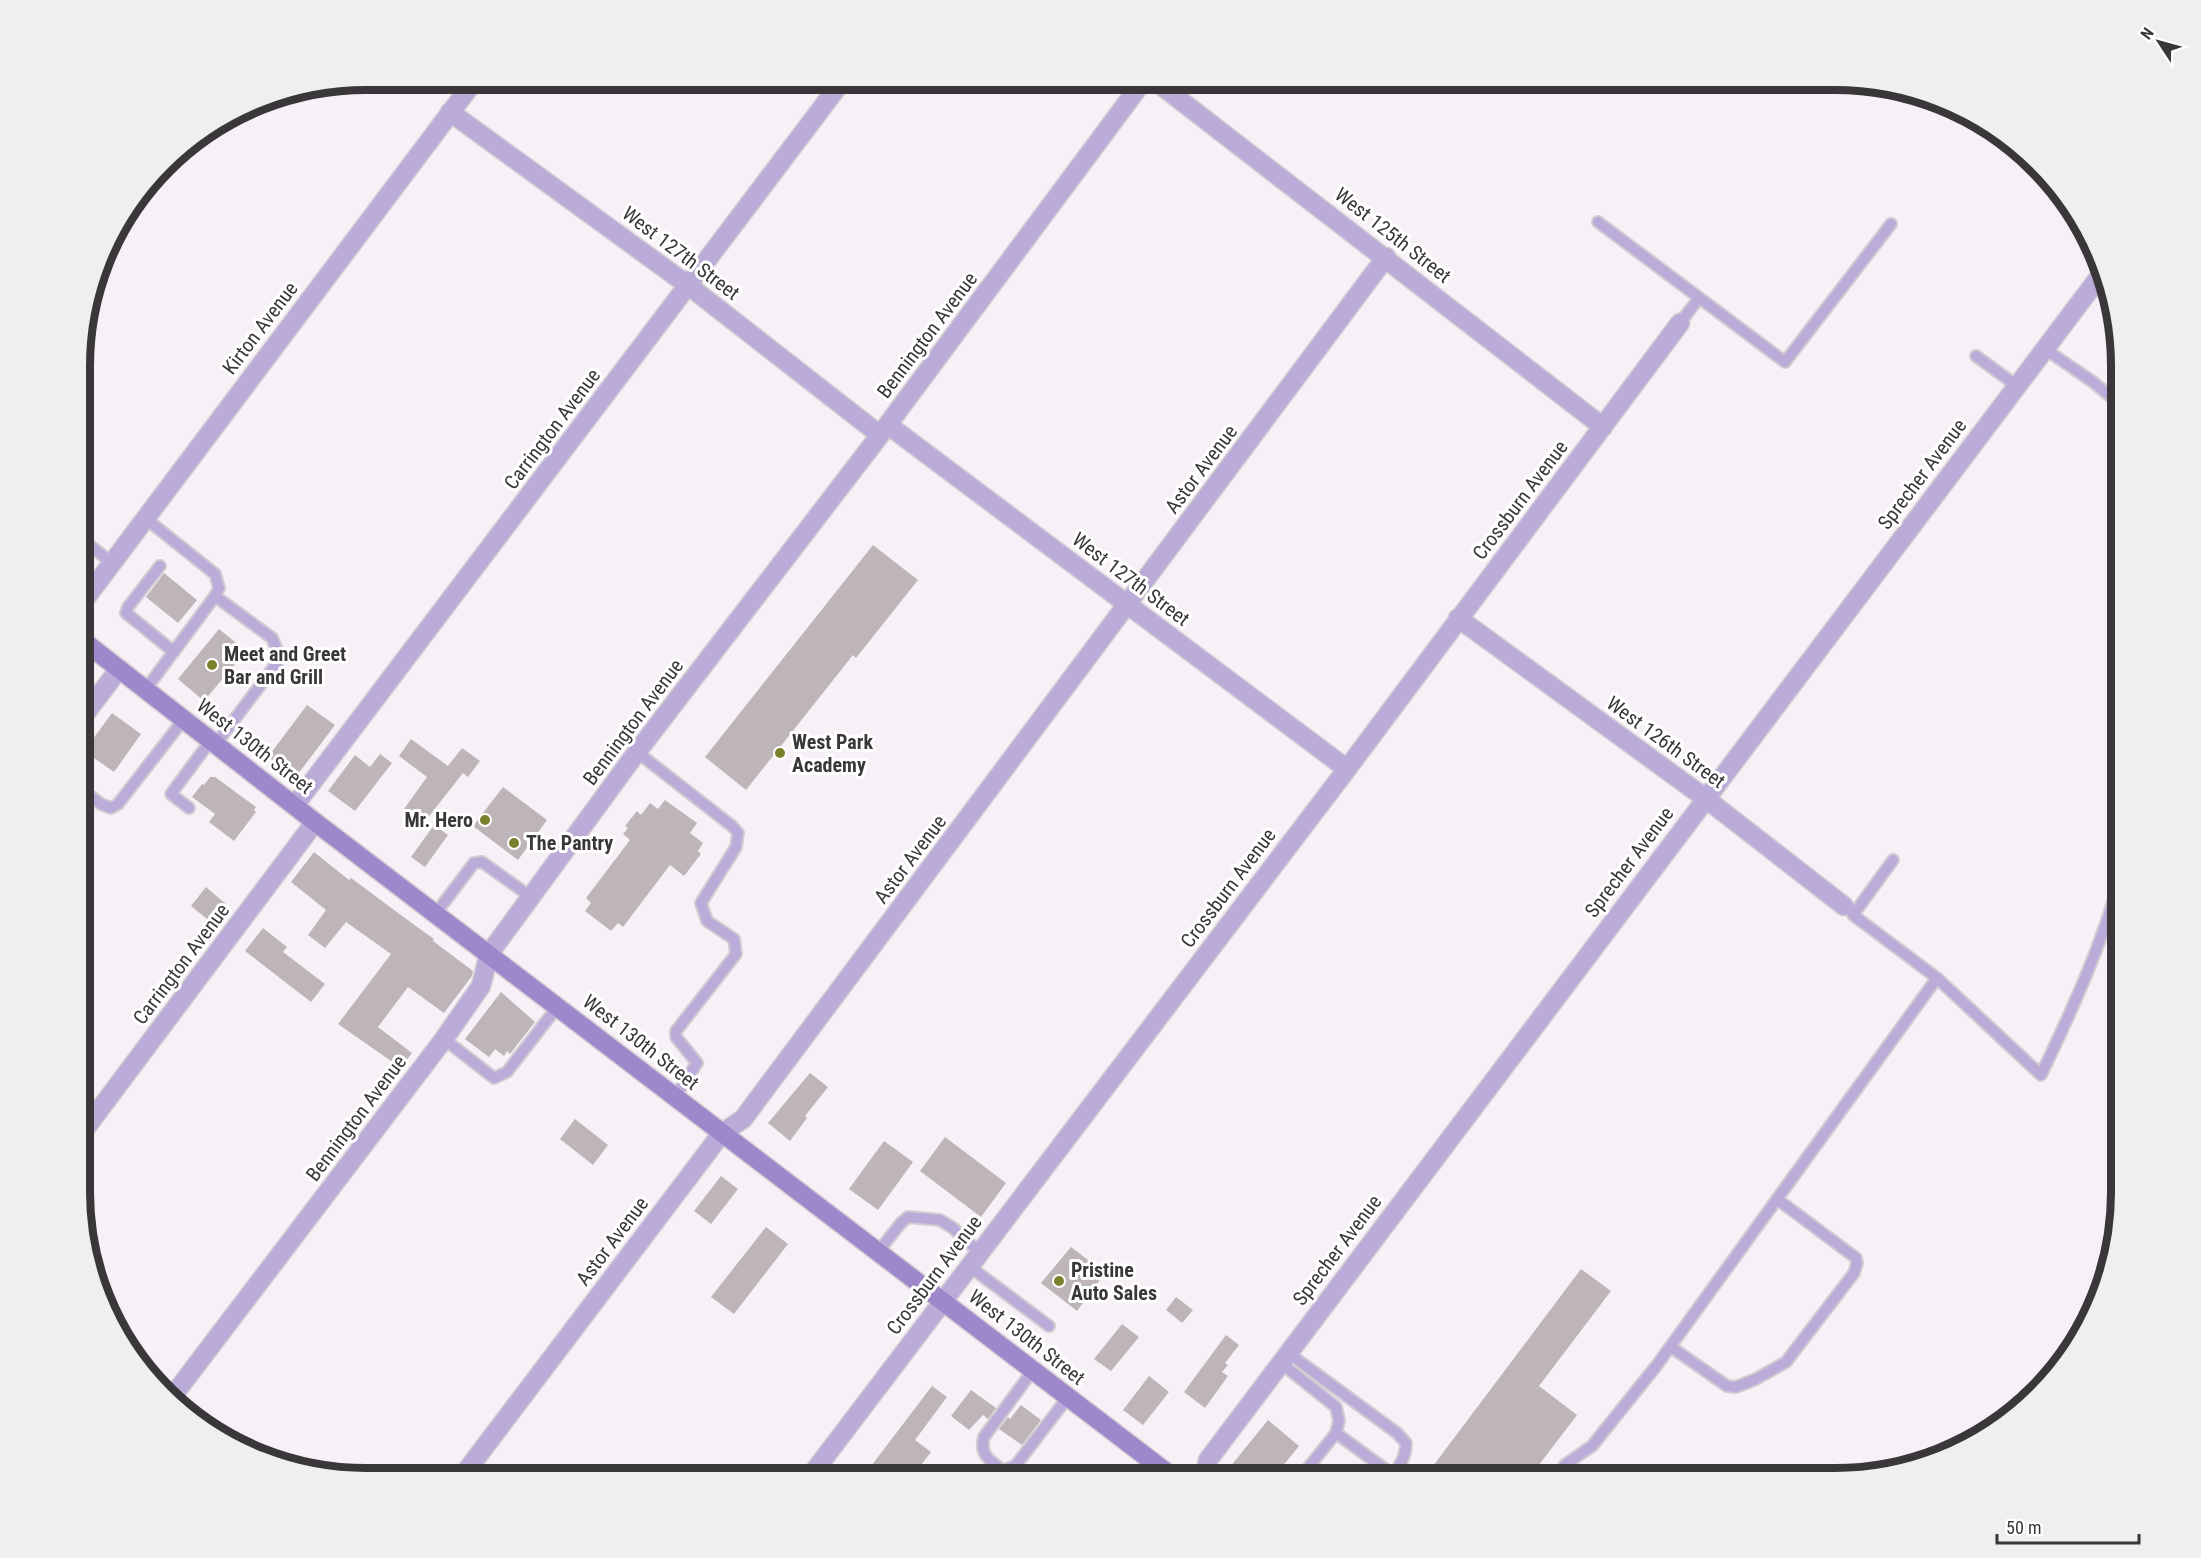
<svg xmlns="http://www.w3.org/2000/svg" width="2201" height="1558" font-family="'Roboto Condensed',sans-serif">
<style>
.green{fill:#efbfb9}
.building{fill:#beb5b8}
.lines{fill:none;stroke-linecap:round;stroke-linejoin:round}
.lane-casing{stroke:#d1ccd1;stroke-width:14}
.street-casing{stroke:#d1ccd1;stroke-width:21}
.secondary-casing{stroke:#d1ccd1;stroke-width:21}
.lane{stroke:#baabd9;stroke-width:10}
.street{stroke:#baabd9;stroke-width:18}
.secondary{stroke:#9e87ca;stroke-width:18}
.poi-dot{fill:#7a812c;stroke:#fff;stroke-width:2}
.labels{text-anchor:middle;stroke-width:6;stroke-linejoin:round;paint-order:stroke}
.street-label{font-size:20px;fill:#3a373a;stroke:#fff}
.poi-label{font-size:20px;font-weight:bold;fill:#3a373a;stroke:#fff;text-anchor:start}
.rim{fill:none;stroke:#3a373a;stroke-width:8}
</style>
<rect width="100%" height="100%" fill="#f7f1f7"/>
<!-- green -->
<path class="green" d="M2121,1064V1122L2113,1116Z
M2080,1334L2063,1366L2047,1379Z"/>
<!-- building -->
<path class="building" d="M873,545L918,580L856,658L853,655L746,790L705,757Z
M164,573L197,600L178,623L146,597Z
M219,629L246,651L204,701L178,679Z
M307,705L335,725L295,778L268,757Z
M112,713L141,734L114,772L84,751Z
M411,739L448,766L462,748L480,761L468,777L463,773L423,824L404,809L427,777L399,756Z
M380,754L392,763L355,811L328,791L355,755L370,767Z
M210,777H215L256,807L254,810L256,812L234,841L209,822L215,814L192,797L202,784L204,785Z
M503,787L547,820L518,860L473,826Z
M665,800L697,823L690,833L703,843L698,851L701,854L684,876L670,865L623,927L618,923L611,931L585,911L591,903L586,898L630,840L623,834L628,828L625,826L637,811L641,815L650,803L658,809Z
M434,825L448,835L425,867L411,857Z
M314,852L349,880L351,878L413,924L434,939L433,941L473,971L472,976L444,1013L408,987L378,1027L412,1053L401,1068L338,1024L391,954L346,922L325,948L308,935L326,910L291,882Z
M206,887L227,905L212,923L191,906Z
M263,928L287,947L283,952L325,984L311,1002L245,951Z
M501,992L535,1022L510,1054L507,1051L504,1056L495,1049L489,1057L465,1039Z
M810,1073L828,1087L805,1116L807,1118L790,1141L768,1123Z
M575,1119L608,1145L593,1165L560,1139Z
M945,1137L1006,1183L981,1217L920,1171Z
M884,1141L913,1162L878,1210L849,1189Z
M721,1176L738,1189L711,1224L694,1211Z
M766,1227L788,1244L734,1314L711,1297Z
M1071,1247L1105,1273L1077,1311L1041,1283Z
M1581,1269L1611,1291L1539,1386L1577,1415L1529,1478H1424Z
M1176,1297L1193,1310L1182,1323L1166,1310Z
M1122,1324L1139,1337L1111,1371L1094,1359Z
M1226,1335L1239,1345L1225,1363L1228,1365L1222,1372L1228,1376L1205,1408L1184,1392Z
M1149,1376L1169,1392L1143,1425L1123,1410Z
M932,1386L947,1397L915,1440L931,1452L911,1478H862Z
M971,1390L996,1408L988,1419L983,1415L969,1430L951,1416Z
M1021,1405L1041,1420L1022,1445L999,1429L1008,1417L1010,1419Z
M1268,1420L1299,1446L1273,1478H1221Z"/>
<g class="lines">
<!-- lane casing -->
<g class="lane-casing">
<path id="lane" d="M1387,80L1393,82
M1598,222L1785,362L1891,224
M1680,323L1699,298
M2045,349L2093,382L2121,405
M1976,356L2017,386
M145,518L215,574L219,588L215,596L146,689
M82,539L112,563
M160,566L128,607L126,613L174,652
M215,596L272,638L277,650V663L216,744
M637,752L732,826L738,833L736,847L701,903L707,921L734,939L736,954L676,1031V1037L697,1063L675,1097
M82,790L101,804L111,808L118,804L184,719
M189,808L171,794L211,740
M436,913L474,863L482,862L531,897
M1937,978L2041,1075C2072,1010 2102,945 2121,875
M444,1039L494,1078L507,1072L558,1006
M878,1252L901,1223L908,1217L940,1220L953,1228L980,1253
M969,1266L1049,1326
M1671,1347L1727,1386L1736,1387L1756,1379L1786,1362L1854,1273L1857,1263L1856,1258L1777,1199
M1288,1353L1397,1433L1406,1443C1406,1456 1401,1464 1393,1475
M1281,1363L1336,1407L1339,1421L1336,1433L1300,1478
M1033,1370L984,1437C979,1455 990,1460 1003,1471L1016,1465L1068,1397
M1336,1433L1393,1475L1391,1478
M1566,1464L1586,1478
M1554,1478L1566,1464L1592,1446L1657,1365L1937,978L1853,915L1893,860"/>
</g>
<!-- street casing -->
<g class="street-casing">
<path id="street" d="M1154,80L1603,427
M450,112L689,286L880,435
M888,425L1347,769
M82,603L475,80
M1458,618L1705,798L1844,906
M82,718L119,669
M295,805L843,80
M82,1133L315,822
M172,1397L444,1039L481,986L489,954L637,752L880,435L1144,80
M461,1478L722,1133L743,1119L1386,257
M809,1478L1347,769L1680,323
M1204,1478L1208,1460L2100,276"/>
</g>
<!-- secondary casing -->
<g class="secondary-casing">
<path id="secondary" d="M82,640L315,822L1174,1478"/>
</g>
<!-- lane -->
<use href="#lane" class="lane"/>
<!-- street -->
<use href="#street" class="street"/>
<!-- secondary -->
<use href="#secondary" class="secondary"/>
</g>
<!-- markers -->
<g class="poi-dot">
<circle cx="212" cy="665" r="6"/>
<circle cx="780" cy="753" r="6"/>
<circle cx="485" cy="820" r="6"/>
<circle cx="514" cy="843" r="6"/>
<circle cx="1059" cy="1281" r="6"/>
</g>
<g class="labels">
<!-- street labels -->
<g class="street-label">
<text transform="translate(1393 235) rotate(38)" y="7">West 125th Street</text>
<text transform="translate(681 253) rotate(37)" y="7">West 127th Street</text>
<text transform="translate(260 328) rotate(-53)" y="7">Kirton Avenue</text>
<text transform="translate(927 335) rotate(-53)" y="7">Bennington Avenue</text>
<text transform="translate(552 429) rotate(-53)" y="7">Carrington Avenue</text>
<text transform="translate(1201 469) rotate(-53)" y="7">Astor Avenue</text>
<text transform="translate(1922 474) rotate(-53)" y="7">Sprecher Avenue</text>
<text transform="translate(1520 500) rotate(-53)" y="7">Crossburn Avenue</text>
<text transform="translate(1131 579) rotate(37)" y="7">West 127th Street</text>
<text transform="translate(633 722) rotate(-53)" y="7">Bennington Avenue</text>
<text transform="translate(1666 742) rotate(36)" y="7">West 126th Street</text>
<text transform="translate(255 746) rotate(38)" y="7">West 130th Street</text>
<text transform="translate(910 859) rotate(-53)" y="7">Astor Avenue</text>
<text transform="translate(1629 862) rotate(-53)" y="7">Sprecher Avenue</text>
<text transform="translate(1228 888) rotate(-53)" y="7">Crossburn Avenue</text>
<text transform="translate(181 964) rotate(-53)" y="7">Carrington Avenue</text>
<text transform="translate(641 1042) rotate(38)" y="7">West 130th Street</text>
<text transform="translate(356 1118) rotate(-53)" y="7">Bennington Avenue</text>
<text transform="translate(612 1241) rotate(-53)" y="7">Astor Avenue</text>
<text transform="translate(1337 1250) rotate(-53)" y="7">Sprecher Avenue</text>
<text transform="translate(934 1275) rotate(-53)" y="7">Crossburn Avenue</text>
<text transform="translate(1027 1337) rotate(38)" y="7">West 130th Street</text>
</g>
<!-- poi labels -->
<g class="poi-label">
<text x="224" y="661">Meet and Greet<tspan x="224" dy="23">Bar and Grill</tspan></text>
<text x="792" y="749">West Park<tspan x="792" dy="23">Academy</tspan></text>
<text x="473" y="827" text-anchor="end">Mr. Hero</text>
<text x="526" y="850">The Pantry</text>
<text x="1071" y="1277">Pristine<tspan x="1071" dy="23">Auto Sales</tspan></text>
</g>
</g>
<!-- crop -->
<path d="M0 0H2201V1558H0ZM366 90H1835A276 276 0 0 1 2111 366V1192A276 276 0 0 1 1835 1468H366A276 276 0 0 1 90 1192V366A276 276 0 0 1 366 90Z" fill="#efefef" fill-rule="evenodd"/>
<path class="rim" d="M366 90H1835A276 276 0 0 1 2111 366V1192A276 276 0 0 1 1835 1468H366A276 276 0 0 1 90 1192V366A276 276 0 0 1 366 90Z"/>
<!-- north arrow -->
<g transform="translate(2159 42) rotate(306)" stroke="#ffffff" stroke-width="4.5" paint-order="stroke">
<path d="M0-4.5L10 22L0 15L-10 22Z" fill="#3a373a"/>
<text y="-9" font-size="16" font-weight="bold" text-anchor="middle" fill="#3a373a">N</text>
</g>
<!-- scale -->
<path d="M1997 1534v9h142v-9" fill="none" stroke="#3a373a" stroke-width="3"/>
<text x="2006" y="1534" font-size="18" fill="#3a373a" stroke="#ffffff" stroke-width="4.5" paint-order="stroke">50 m</text>
</svg>
